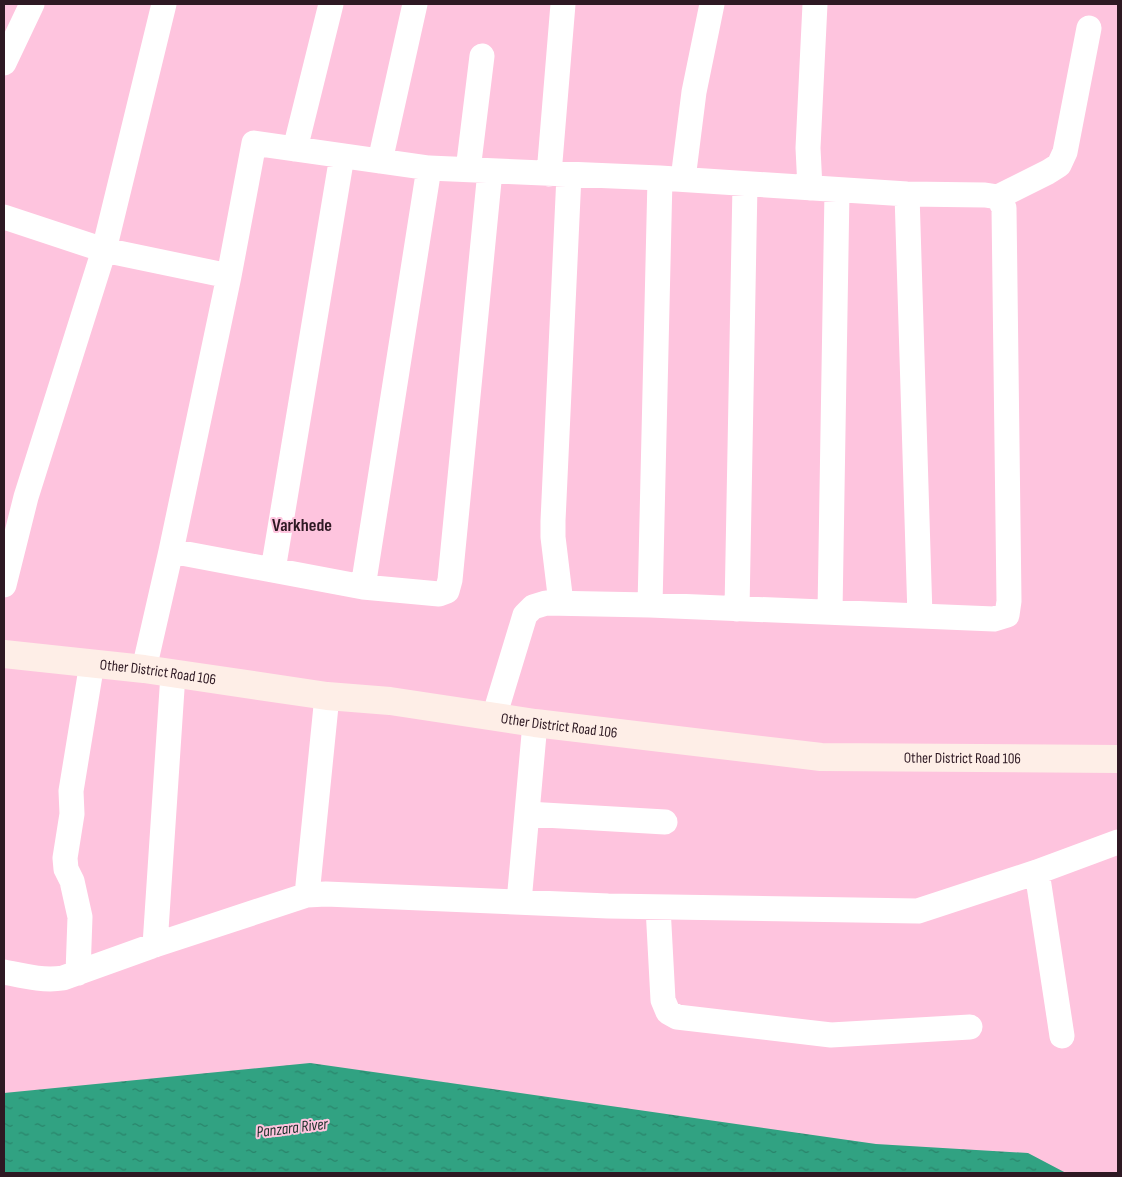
<svg xmlns="http://www.w3.org/2000/svg" width="1122" height="1177" font-family="'Sofia Sans Condensed',sans-serif">
<style>
.water{fill:url(#water-ripples)}
.lines{fill:none;stroke-linecap:round;stroke-linejoin:round}
.minor{stroke:#fff;stroke-width:25}
.secondary{stroke:#feeee7;stroke-width:28}
.labels{text-anchor:middle;stroke-width:4;stroke-linejoin:round;paint-order:stroke}
.street-label{font-size:15px;fill:#2e1923;stroke:#fec4de}
.water-label{font-size:16px;font-style:italic;fill:#172f27;stroke:#fec4de}
.quarter-label{font-size:18px;font-weight:bold;fill:#2e1923;stroke:#fec4de}
</style>
<defs>
<pattern id="water-ripples" width="26" height="14" patternUnits="userSpaceOnUse" patternTransform="scale(1.25)"><rect width="26" height="14" fill="#31a282"/><path d="M2 4q2-2 4 0t4 0M15 11q2-2 4 0t4 0" fill="none" stroke="#2a836a"/></pattern>
</defs>
<rect width="100%" height="100%" fill="#fec4de"/>
<!-- water -->
<path class="water" d="M310,1063L876,1144L1028,1153L1066,1173H4V1093Z"/>
<g class="lines">
<!-- minor -->
<path class="minor" d="M4,63L32,4
M295,149L331,4
M380,161L415,4
M468,170L482,56
M549,174L563,4
M683,179L694,92L712,4
M810,188L808,148L815,4
M907,194L920,616
M998,197L1048,172L1059,165L1065,152L1089,28
M4,217L104,250L229,276L254,143L429,168L660,178L907,194L985,195L998,197L1004,208L1009,601L1007,615L994,619L650,605L546,603L533,607L525,615L494,717
M171,551L363,587L439,594L447,591L450,580L490,171
M273,570L342,156
M4,585L26,497L104,250L164,4
M363,587L429,168
M561,603L553,537V521L569,175
M650,605L660,178
M737,609L745,184
M830,612L837,191
M144,669L171,551L229,276
M527,814L665,822
M1037,872L1062,1036
M307,895L327,696
M519,902L535,723
M658,907L663,1000L668,1012L677,1017L831,1035L970,1027
M155,945L173,674
M4,972C24,976 43,981 63,978L155,945L307,895L326,894L608,906L918,911L1037,872L1118,842
M78,973L80,917L72,881L66,869L65,858L72,814L71,791L92,663"/>
<!-- secondary -->
<path class="secondary" id="s1" d="M4,654L144,669L327,696L390,701L535,723L821,757L1118,759"/>
</g>
<g class="labels">
<!-- street labels -->
<g class="street-label">
<text dy="5" stroke="none"><textPath href="#s1" startOffset="155">Other District Road 106</textPath></text>
<text dy="5" stroke="none"><textPath href="#s1" startOffset="560">Other District Road 106</textPath></text>
<text dy="5" stroke="none"><textPath href="#s1" startOffset="965">Other District Road 106</textPath></text>
</g>
<!-- water labels -->
<g class="water-label">
<text transform="translate(292 1127) rotate(-7)" y="6">Panzara River</text>
</g>
<!-- quarter labels -->
<g class="quarter-label">
<text x="302" y="531">Varkhede</text>
</g>
</g>
<!-- border -->
<rect width="1122" height="1177" fill="none" stroke="#2e1923" stroke-width="10"/>
</svg>
